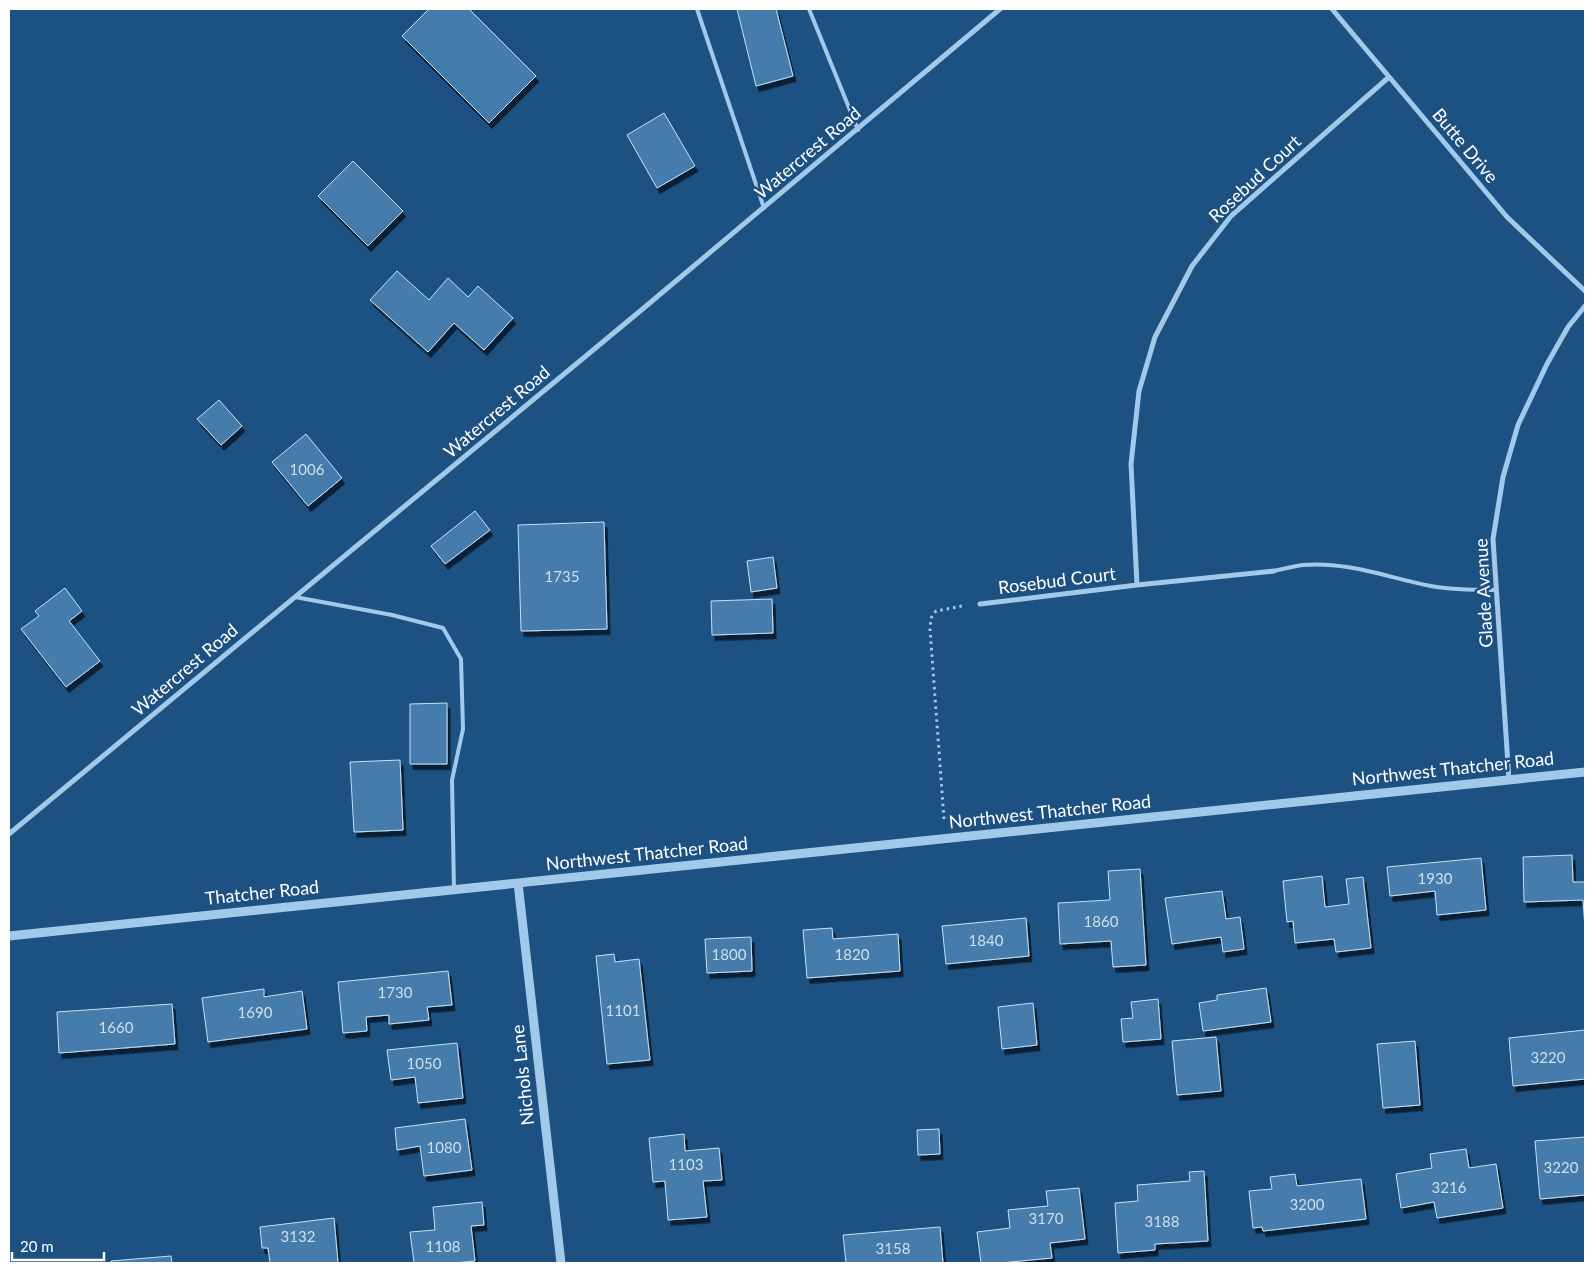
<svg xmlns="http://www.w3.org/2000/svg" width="1594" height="1272" font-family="Lato,sans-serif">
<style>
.building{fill:#447bab;stroke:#c6e1f7;filter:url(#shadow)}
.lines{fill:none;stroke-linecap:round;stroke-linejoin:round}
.path{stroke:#a2c8ea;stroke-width:3;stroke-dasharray:2.5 4;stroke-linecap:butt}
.service{stroke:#a2c8ea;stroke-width:4}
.minor{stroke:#a2c8ea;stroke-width:5}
.tertiary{stroke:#a2c8ea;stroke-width:9}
.labels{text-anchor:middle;stroke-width:5;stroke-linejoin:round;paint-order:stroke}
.number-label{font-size:15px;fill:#d0deea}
.street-label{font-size:18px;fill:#fff;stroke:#1c5182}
</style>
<defs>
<filter id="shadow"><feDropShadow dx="3" dy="5.5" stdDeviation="0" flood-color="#0009"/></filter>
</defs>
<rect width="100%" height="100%" fill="#1c5182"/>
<!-- building -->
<path class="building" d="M429,9H469L536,76L489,123L402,36Z
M737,9H776L793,76L756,86Z
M664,113L695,166L657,188L627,135Z
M353,161L403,211L368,246L318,196Z
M397,271L429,300L448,278L468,297L478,286L513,318L484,350L454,323L428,352L370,300Z
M219,400L242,426L221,445L197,419Z
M306,434L342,478L308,506L272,462Z
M475,511L490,530L445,564L431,546Z
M604,522L607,629L521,631L518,525Z
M773,557L777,588L751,592L747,561Z
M65,588L82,611L69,621L100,661L66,687L21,629L39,616L35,611Z
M772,599L773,633L712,635L711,601Z
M447,703V764H410V704Z
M400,760L403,830L354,832L350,762Z
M1572,855L1573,882H1585V929L1583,900L1524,902L1523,857Z
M1481,858L1486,910L1437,915L1435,891L1390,896L1387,867Z
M1140,869L1146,965L1113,967L1111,941L1060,944L1058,903L1110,900L1108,871Z
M1322,876L1325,907L1349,904L1346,879L1363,877L1371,948L1336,952L1334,939L1295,943L1293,921L1287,922L1283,881Z
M1222,891L1226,919L1240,917L1244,949L1223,952L1221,937L1172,944L1165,898Z
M1026,918L1029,956L946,964L942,926Z
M832,928L833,939L898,934L900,971L807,978L803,930Z
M751,937L752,971L707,973L705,939Z
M614,954L615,962L639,959L650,1060L607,1064L596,956Z
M448,971L452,1005L427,1007L429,1020L389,1024V1015L366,1017L367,1031L343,1033L338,982Z
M1266,988L1271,1022L1203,1031L1199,1003L1217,1000V995Z
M264,989V997L302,991L307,1029L208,1042L202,998Z
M1158,999L1161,1039L1123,1042L1121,1019L1133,1018L1131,1002Z
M1033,1003L1037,1045L1002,1049L998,1007Z
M172,1004L175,1044L59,1053L57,1012Z
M1585,1030V1079L1513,1086L1509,1038Z
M1216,1037L1221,1091L1177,1095L1172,1041Z
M1415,1041L1420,1105L1383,1108L1377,1044Z
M457,1043L463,1098L418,1103L415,1077L391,1080L387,1050Z
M465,1119L472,1170L424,1176L420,1146L397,1150L395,1128Z
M939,1129L940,1154L918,1155L917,1130Z
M684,1134L685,1151L719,1148L722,1180L703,1181L707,1217L668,1220L665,1181L653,1182L649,1138Z
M1585,1137V1195L1540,1199L1535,1141Z
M1466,1149L1469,1168L1496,1164L1503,1208L1437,1218L1434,1202L1401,1208L1396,1174L1432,1168L1430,1154Z
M1204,1171L1208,1241L1155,1244V1250L1118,1253L1115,1203L1138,1201L1137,1185L1190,1181L1189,1172Z
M1295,1174L1297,1186L1361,1179L1366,1219L1263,1231L1262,1227L1253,1228L1249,1191L1272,1189L1270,1177Z
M1079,1188L1085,1239L1050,1243L1052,1258L1000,1263H981L977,1232L1010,1228L1008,1210L1048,1206L1046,1191Z
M482,1202L484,1225L471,1226L475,1261L454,1263H414L410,1232L435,1230L433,1207Z
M334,1218L338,1263H270L268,1248H262L260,1227Z
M940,1227L943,1263H846L843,1235Z
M171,1256L172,1263H111V1261Z"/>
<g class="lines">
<!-- path -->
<path class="path" d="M944,819L930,629L931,618L936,611L962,606"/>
<!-- service -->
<path class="service" d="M697,9L764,208
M809,9L858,130
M1274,571C1283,569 1294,566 1303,565C1347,561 1389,578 1431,586C1452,590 1474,590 1496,590
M295,597L392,615L443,628L461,659L463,729L452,780L454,890"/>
<!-- minor -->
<path class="minor" d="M1332,9L1507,217L1585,291
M1137,585L1131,464L1139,391L1155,337L1192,266L1231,216L1389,77
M980,604L1137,585L1274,571
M1509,780L1493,539L1503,477L1518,425L1547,364L1568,327L1585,306
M9,834L639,312L1000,9"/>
<!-- tertiary -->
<path class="tertiary" d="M518,883L561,1263
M9,936L1585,772"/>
</g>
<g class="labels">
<!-- number labels -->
<g class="number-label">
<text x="307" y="475">1006</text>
<text x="562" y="582">1735</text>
<text x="1435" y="884">1930</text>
<text x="1101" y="927">1860</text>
<text x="986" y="946">1840</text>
<text x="729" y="960">1800</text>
<text x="852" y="960">1820</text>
<text x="395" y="998">1730</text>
<text x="623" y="1016">1101</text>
<text x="255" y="1018">1690</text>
<text x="116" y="1033">1660</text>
<text x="1548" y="1063">3220</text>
<text x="424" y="1069">1050</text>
<text x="444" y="1153">1080</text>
<text x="686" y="1170">1103</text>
<text x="1561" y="1173">3220</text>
<text x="1449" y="1193">3216</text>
<text x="1307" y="1210">3200</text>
<text x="1046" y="1224">3170</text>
<text x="1162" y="1227">3188</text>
<text x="298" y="1242">3132</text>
<text x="443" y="1252">1108</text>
<text x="893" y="1254">3158</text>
</g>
<!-- street labels -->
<g class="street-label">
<text transform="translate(1465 146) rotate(50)" y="6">Butte Drive</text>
<text transform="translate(808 153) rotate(-40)" y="6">Watercrest Road</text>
<text transform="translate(1255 179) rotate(-43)" y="6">Rosebud Court</text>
<text transform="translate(497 412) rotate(-40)" y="6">Watercrest Road</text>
<text transform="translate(1057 581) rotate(-7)" y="6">Rosebud Court</text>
<text transform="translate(1484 593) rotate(-93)" y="6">Glade Avenue</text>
<text transform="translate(185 670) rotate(-40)" y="6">Watercrest Road</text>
<text transform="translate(1453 769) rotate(-6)" y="6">Northwest Thatcher Road</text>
<text transform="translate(1050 812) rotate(-6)" y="6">Northwest Thatcher Road</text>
<text transform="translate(647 854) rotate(-6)" y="6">Northwest Thatcher Road</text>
<text transform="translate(262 893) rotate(-6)" y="6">Thatcher Road</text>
<text transform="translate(523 1075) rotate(-96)" y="6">Nichols Lane</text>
</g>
</g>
<!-- border -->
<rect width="1594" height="1272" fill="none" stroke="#ffffff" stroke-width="20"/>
<!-- scale -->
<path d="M12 1252v8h92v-8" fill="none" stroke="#ffffff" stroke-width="2.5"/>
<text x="20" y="1252" font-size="15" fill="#ffffff" stroke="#1c5182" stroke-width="4" paint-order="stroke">20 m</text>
</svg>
